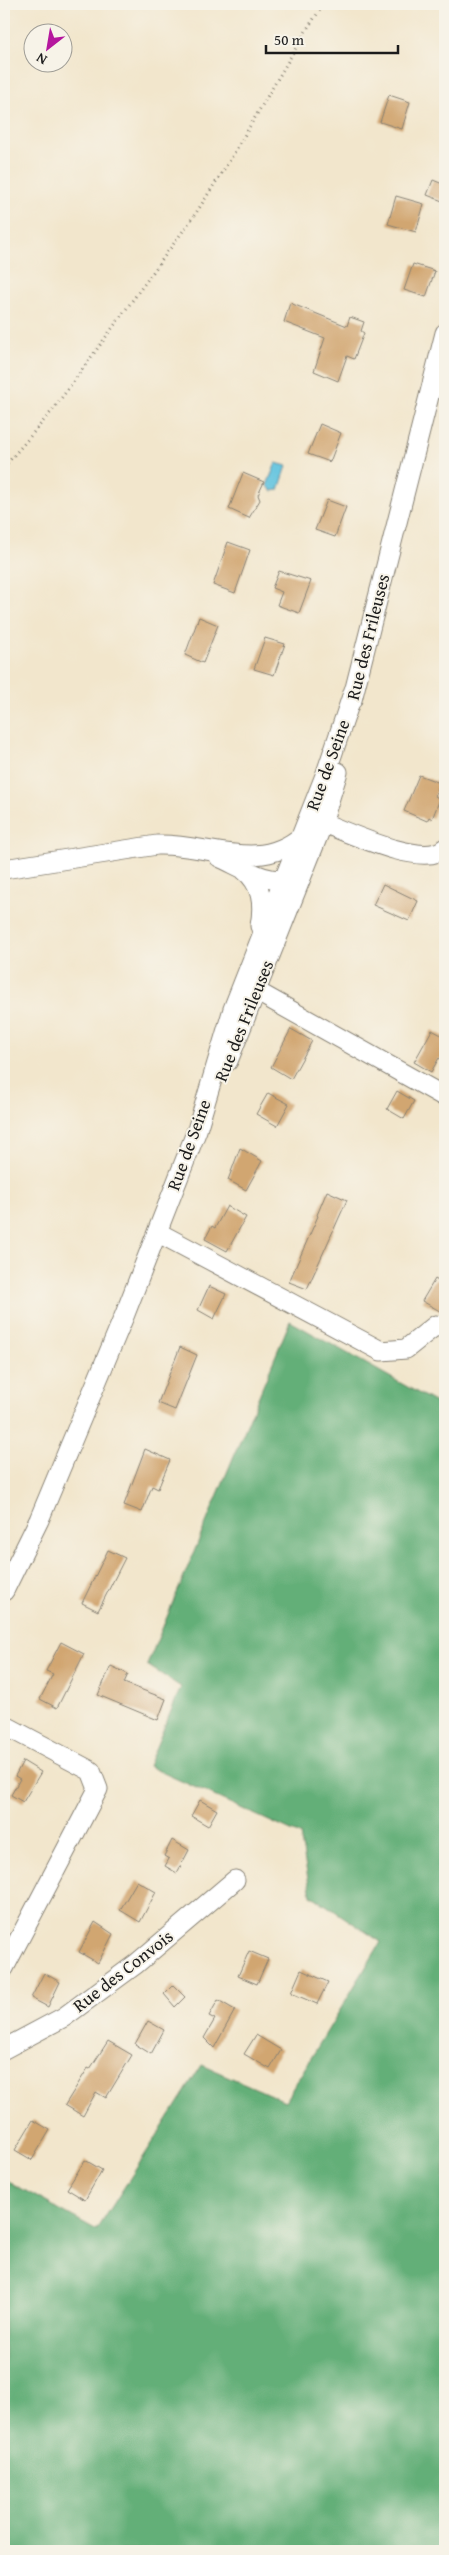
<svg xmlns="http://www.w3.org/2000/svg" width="449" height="2555" font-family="'Gentium Book Plus',serif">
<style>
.forest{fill:#64af78;stroke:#40664a}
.water{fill:#61c3df;stroke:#3e707e}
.building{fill:#d1a671}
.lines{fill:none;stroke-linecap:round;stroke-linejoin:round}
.minor-casing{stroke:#878174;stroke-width:21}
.path{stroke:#878174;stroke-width:3;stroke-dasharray:1 4;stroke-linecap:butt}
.minor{stroke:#fff;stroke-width:19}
.labels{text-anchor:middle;stroke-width:4;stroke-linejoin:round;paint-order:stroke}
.street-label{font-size:18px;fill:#1c1c1c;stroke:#f7f3e8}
</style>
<rect width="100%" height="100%" fill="#f7f3e8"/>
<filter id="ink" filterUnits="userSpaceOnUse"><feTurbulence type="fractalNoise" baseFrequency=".02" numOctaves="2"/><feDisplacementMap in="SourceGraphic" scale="10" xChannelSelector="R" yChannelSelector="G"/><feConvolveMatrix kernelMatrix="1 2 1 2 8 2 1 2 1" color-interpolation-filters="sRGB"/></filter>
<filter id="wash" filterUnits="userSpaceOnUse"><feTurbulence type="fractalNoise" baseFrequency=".0096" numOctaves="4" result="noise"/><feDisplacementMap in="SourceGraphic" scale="20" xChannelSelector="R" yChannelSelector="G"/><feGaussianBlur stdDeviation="1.12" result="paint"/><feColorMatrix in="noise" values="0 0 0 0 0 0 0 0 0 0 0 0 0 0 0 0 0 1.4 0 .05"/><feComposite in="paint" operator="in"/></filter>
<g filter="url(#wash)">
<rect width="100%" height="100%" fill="#f2e6cc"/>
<!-- forest -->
<path class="forest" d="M290,1321L445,1408V2551H4V2179L97,2230L202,2065L285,2101L381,1942L311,1895L300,1835L148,1766L181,1687L147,1665Z"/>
<!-- water -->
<path class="water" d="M276,463L287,466L279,490L272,491L267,485Z"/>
<g id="blocks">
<!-- building -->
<path class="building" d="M389,95L410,102L402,129L380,122Z
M433,180L445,185V202L427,195Z
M396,196L424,204L416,232L388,224Z
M413,264L435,271L426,297L404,290Z
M290,303L347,326L350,317L364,322L361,331L364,333L354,359L347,356L338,381L314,371L325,338L284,322Z
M320,424L341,433L330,462L308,454Z
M243,473L264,482L258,495L260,500L249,518L229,509Z
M327,500L346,507L335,537L315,530Z
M228,542L250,550L235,593L213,585Z
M279,571L311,581L299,613L277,605L282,592L272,588Z
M199,617L218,625L203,663L185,655Z
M265,638L285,644L274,675L254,669Z
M419,775L440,783L435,796L440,799L432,819L429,817L427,821L404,811Z
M383,884L418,901L409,921L373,905Z
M291,1029L312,1041L291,1079L271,1067Z
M432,1030L445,1037V1062L439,1058L431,1072L414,1062Z
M397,1091L414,1101L404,1119L387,1109Z
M268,1093L289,1104L277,1126L256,1114Z
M240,1148L262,1161L246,1190L228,1180Z
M327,1191L347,1200L307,1289L289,1282L318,1216L317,1215Z
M227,1206L246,1217L227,1251L205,1239L212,1226L215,1228Z
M435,1279L445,1285V1314L422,1301Z
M209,1286L226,1294L214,1319L198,1310Z
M180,1347L197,1355L175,1410L158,1403Z
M145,1449L170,1460L158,1489L152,1486L142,1512L124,1505Z
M108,1550L125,1558L98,1611L82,1603Z
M61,1642L84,1654L57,1708L40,1699L53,1674L46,1671Z
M111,1666L128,1674L124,1683L166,1699L158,1720L98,1695Z
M23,1761L41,1772L23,1802L11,1795L20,1779L15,1776Z
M200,1800L217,1810L208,1826L191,1816Z
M172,1840L189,1850L177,1873L165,1866L169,1859L164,1856Z
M137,1881L156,1892L140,1922L120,1910Z
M95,1922L113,1934L98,1963L79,1952Z
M249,1951L268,1959L257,1984L238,1976Z
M301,1970L328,1982L317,2004L291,1993Z
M44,1973L60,1982L48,2007L31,1998Z
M173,1985L185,1997L175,2007L164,1994Z
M218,2000L235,2010L214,2048L204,2038L215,2019L209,2016Z
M148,2021L164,2030L151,2054L135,2044Z
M256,2035L281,2050L270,2069L244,2054Z
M108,2041L132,2055L106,2098L96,2092L83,2116L65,2105L88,2068L90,2069Z
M33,2120L50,2130L32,2160L15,2150Z
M85,2160L102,2170L85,2200L67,2189Z"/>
</g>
</g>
<g filter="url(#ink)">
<use href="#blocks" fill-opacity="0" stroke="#878174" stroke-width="1"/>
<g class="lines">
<!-- minor casing -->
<g class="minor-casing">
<path id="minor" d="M352,700L445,333
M313,819C339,828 423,870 445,848
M219,857C242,867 269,887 294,877
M4,869L157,845C208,843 258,874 302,836
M244,870C262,884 264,904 260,926
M256,991L445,1097
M228,1061L319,833L338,772
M157,1232L381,1351L406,1349L436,1325L445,1329
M4,1591L39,1520L125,1314L197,1130L233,1009L326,773L354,690
M4,1725L91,1771L98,1789L4,1968
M4,2049L64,2017L136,1964L235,1880"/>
</g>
<!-- path -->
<path class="path" d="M4,467L52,411L196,213L230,160L307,29L324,4"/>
<!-- minor -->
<use href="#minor" class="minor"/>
</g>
</g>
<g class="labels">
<!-- street labels -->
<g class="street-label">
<text transform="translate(368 637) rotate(-76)" y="6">Rue des Frileuses</text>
<text transform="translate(328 765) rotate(-70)" y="6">Rue de Seine</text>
<text transform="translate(244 1021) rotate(-68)" y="6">Rue des Frileuses</text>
<text transform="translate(189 1145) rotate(-70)" y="6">Rue de Seine</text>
<text transform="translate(123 1971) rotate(-38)" y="6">Rue des Convois</text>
</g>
</g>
<!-- margin -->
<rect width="449" height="2555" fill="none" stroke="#f7f3e8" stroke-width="20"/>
<!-- north arrow -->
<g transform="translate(48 48) rotate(211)"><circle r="24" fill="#f7f3e8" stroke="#9f9d96"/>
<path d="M0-4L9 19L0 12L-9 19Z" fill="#b5179e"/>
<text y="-8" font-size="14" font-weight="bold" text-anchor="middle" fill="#1c1c1c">N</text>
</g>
<!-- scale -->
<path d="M266 45v8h132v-8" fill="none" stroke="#1c1c1c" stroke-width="2.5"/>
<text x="274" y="45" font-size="15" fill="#1c1c1c" stroke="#f7f3e8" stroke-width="4" paint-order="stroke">50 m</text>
</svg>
